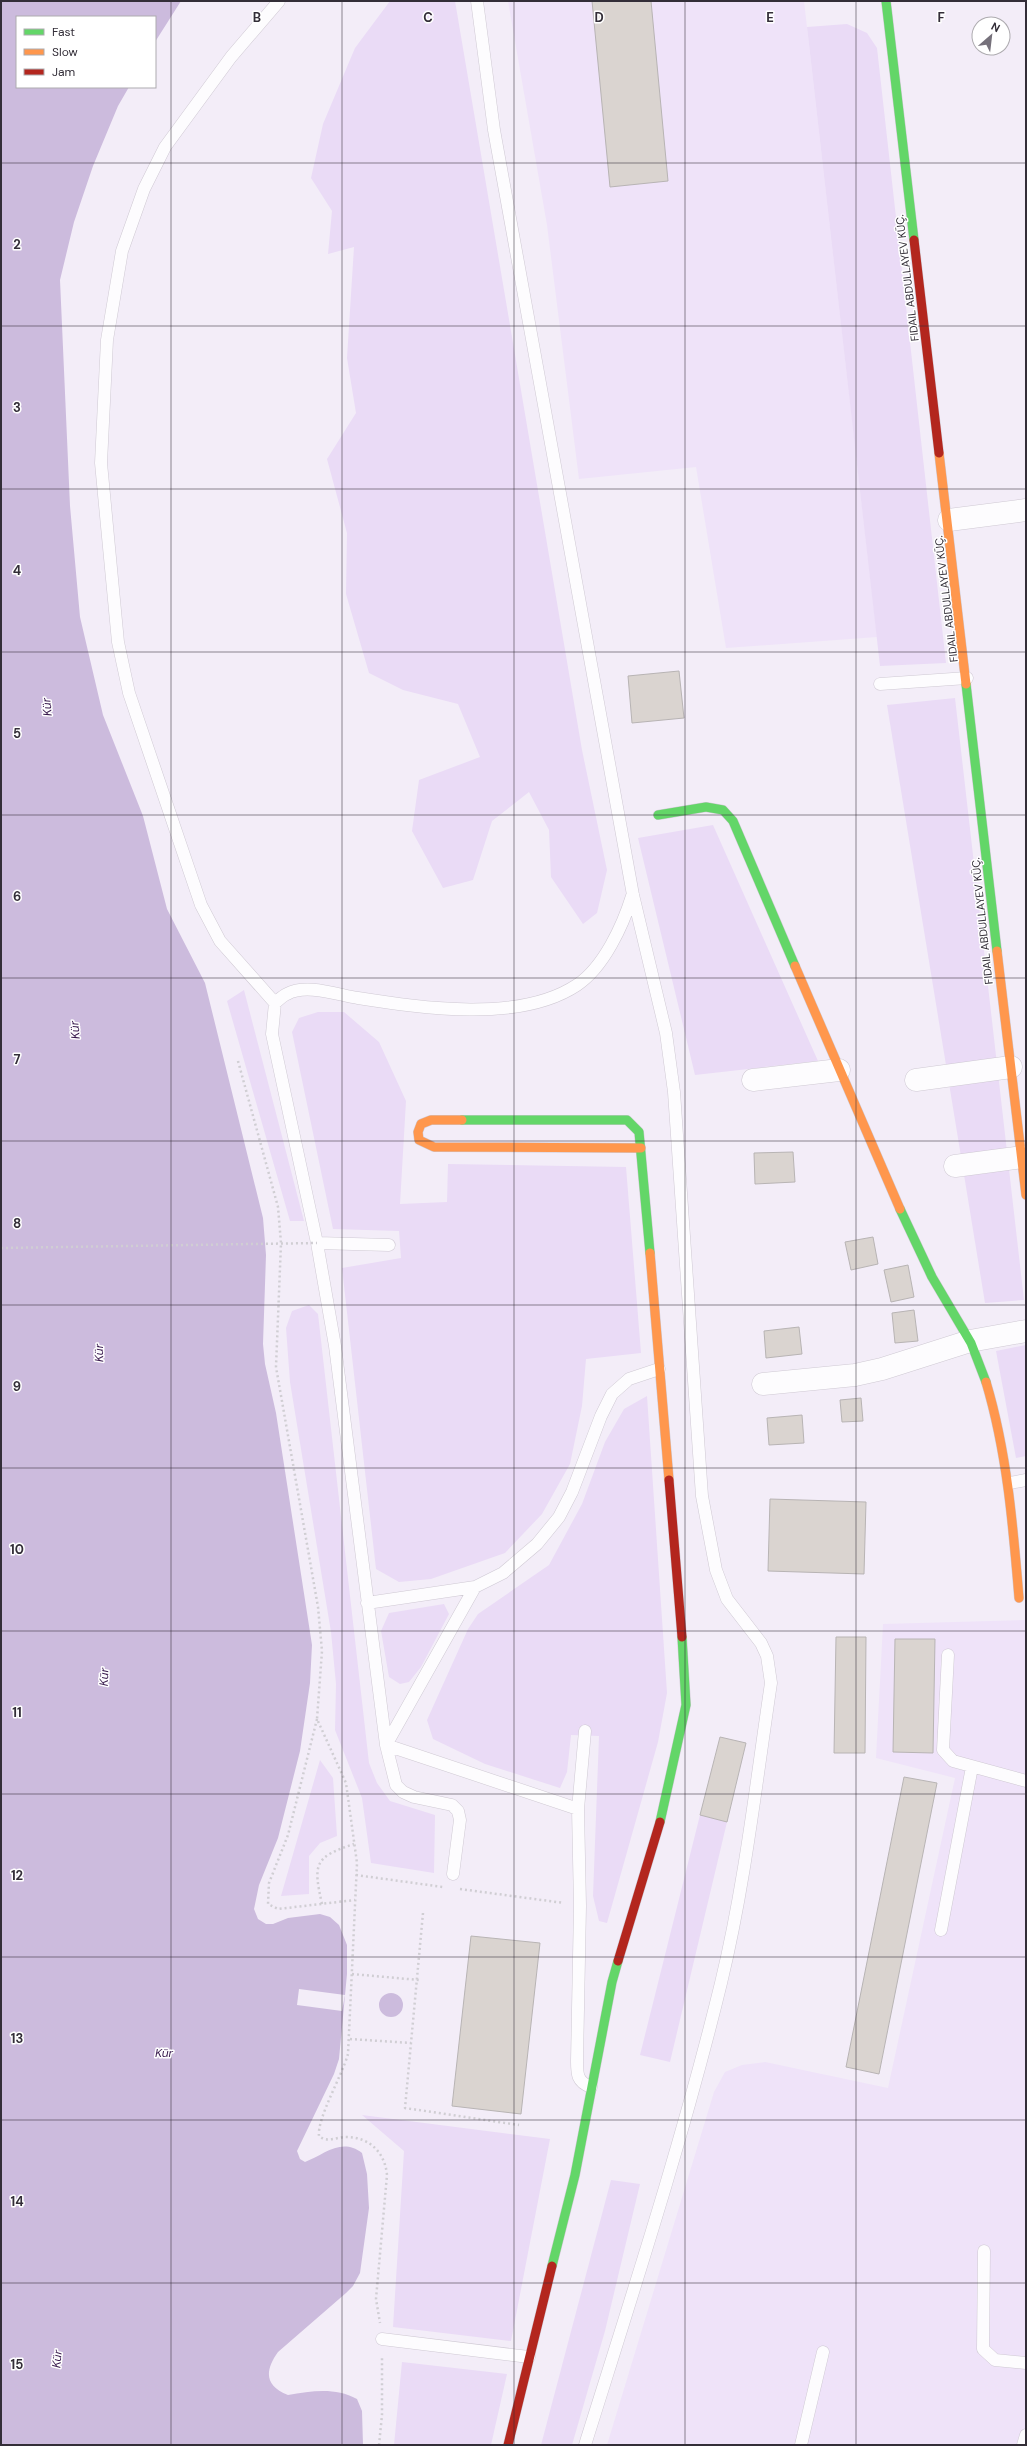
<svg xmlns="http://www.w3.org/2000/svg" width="1027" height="2446" font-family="'DM Sans',sans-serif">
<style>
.built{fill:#efe3f9}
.green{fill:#eadbf6}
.water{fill:#cbd}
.pier{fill:#f3edf8}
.building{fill:#dad4d0;stroke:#b8b4b4}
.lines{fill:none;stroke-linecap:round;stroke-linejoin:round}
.lane-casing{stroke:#cfc9d3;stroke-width:13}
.street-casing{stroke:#cfc9d3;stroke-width:23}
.fast-casing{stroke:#cfc9d3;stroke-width:10}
.slow-casing{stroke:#cfc9d3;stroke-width:10}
.jam-casing{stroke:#cfc9d3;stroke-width:10}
.path{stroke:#d0ced3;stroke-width:2.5;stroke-dasharray:2 3;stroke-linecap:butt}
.lane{stroke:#fdfcfe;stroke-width:12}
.street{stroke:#fdfcfe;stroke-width:22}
.fast{stroke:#63d668;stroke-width:9}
.slow{stroke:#ff974d;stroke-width:9}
.jam{stroke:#b3261e;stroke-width:9}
.path-bridge{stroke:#d0ced3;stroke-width:2.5;stroke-dasharray:2 3;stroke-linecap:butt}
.grid{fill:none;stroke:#332e38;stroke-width:1;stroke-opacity:0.55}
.labels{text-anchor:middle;stroke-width:3;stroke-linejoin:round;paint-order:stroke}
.street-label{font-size:11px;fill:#332e38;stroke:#fff}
.water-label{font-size:12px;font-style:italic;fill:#37184c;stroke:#fff}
.grid-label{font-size:13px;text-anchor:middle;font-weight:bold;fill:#332e38;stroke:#fff;stroke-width:3;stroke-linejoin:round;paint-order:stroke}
</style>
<rect width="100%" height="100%" fill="#f3edf8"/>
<!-- built -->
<path class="built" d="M508,1H804L877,637L726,648L696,467L579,479L547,225Z
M1026,1620V2445H607L714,2092L725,2072L742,2065L765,2062L888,2088L955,1778L876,1758L883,1624Z"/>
<!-- green -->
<path class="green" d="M390,1H455L582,750L607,870L597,913L583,924L551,877L549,830L529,792L492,821L473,880L443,888L412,831L419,780L480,757L458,704L403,690L369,673L346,594L347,533L327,459L356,413L347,358L354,247L328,254L332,211L311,178L323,124L355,48Z
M847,24L867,33L877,48L946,663L880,666L807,27Z
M955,698L1024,1300L985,1303L887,705Z
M713,825L818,1061L695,1075L638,838Z
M244,990L304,1221H290L227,1001Z
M318,1012H344L379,1042L406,1101L400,1204L447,1202L448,1164L626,1167L641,1353L586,1359L582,1406L570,1464L542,1514L505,1553L431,1579L399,1582L376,1569L342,1268L401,1258L399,1231L333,1229L292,1032L299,1018Z
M309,1305L318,1314L369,1763L377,1783L390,1801L435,1815L434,1873L371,1863L362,1798L335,1730L336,1684L331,1632L290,1382L286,1328L292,1311Z
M1026,1345V1456L1016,1458L996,1351Z
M647,1396L667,1693L658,1742L607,1923L599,1921L593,1896L599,1736L571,1735L567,1772L560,1788L485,1764L433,1739L427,1720L468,1629L478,1614L549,1565L582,1504L605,1442L624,1409Z
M444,1604L449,1614L421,1667L409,1682L400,1684L389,1677L381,1631L389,1613Z
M320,1760L333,1778L337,1836L320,1843L309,1856V1894L281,1896Z
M700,1815L727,1822L670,2062L640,2055Z
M362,2115L550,2139L511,2341L393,2327L404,2151Z
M611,2180L640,2184L605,2331L572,2445H541Z
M402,2362L507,2374L491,2445H394Z"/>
<!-- water -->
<path class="water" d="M1,1H181L155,42V17H17V87H129L118,106L93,166L74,222L60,280L70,506L80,617L103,715L143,816L167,909L205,983L263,1218L266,1255L263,1344L265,1364L276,1413L312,1645L310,1683L300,1751L278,1838L259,1885L254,1909L258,1919L266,1924H273L288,1918L320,1914L330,1917L339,1925L347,1945V1974L339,2059L334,2074L297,2151L300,2159L305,2162C324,2155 341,2137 362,2153L367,2174L369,2208L360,2273L353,2286L346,2293L278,2352C265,2370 264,2386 288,2395C312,2391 335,2387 357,2399L362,2411L363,2445H1Z
M379 2005a12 12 0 1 1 24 0a12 12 0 1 1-24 0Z"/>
<!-- pier -->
<path class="pier" d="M299,1989L345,1995L342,2011L297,2005Z"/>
<!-- building -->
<path class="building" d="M592,1H651L668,181L610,187Z
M679,671L684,718L632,723L628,676Z
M793,1152L795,1182L755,1184L754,1153Z
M873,1237L878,1264L851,1270L845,1242Z
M908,1265L914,1297L891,1302L884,1270Z
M914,1310L918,1341L895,1343L892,1313Z
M799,1327L802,1354L766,1358L764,1331Z
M861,1398L863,1421L842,1422L840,1400Z
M802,1415L804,1443L769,1445L767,1418Z
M770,1499L866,1502L864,1574L768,1571Z
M836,1637H866L865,1753H834Z
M895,1639H935L933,1753L893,1752Z
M720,1737L746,1743L727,1822L700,1815Z
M904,1777L937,1783L879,2074L846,2067Z
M471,1936L540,1943L521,2114L452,2106Z"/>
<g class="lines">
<!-- lane casing -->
<g class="lane-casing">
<path id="lane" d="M477,1L494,130L633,895L666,1033L674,1092L702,1496L716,1570L727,1599L761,1643L767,1656L771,1683C756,1783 745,1884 721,1983C683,2139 633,2292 585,2445
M880,684L967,678
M275,1003L220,941L201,905L129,693L118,642L101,463L107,340L122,251L144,189L165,147L231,57L279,1
M317,1243L389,1245
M1010,1483L1026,1480
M367,1603L475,1587L503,1573L537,1544L559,1517L572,1492L601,1416L612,1394L629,1379L659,1369
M948,1655L943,1750L953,1761L1026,1781
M585,1731L578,1809L580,1906L577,2061C577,2074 577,2082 591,2087
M578,1809L386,1745L335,1346L317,1243L272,1034L275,1003C279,1000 282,996 287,994C306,983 338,995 358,998C422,1008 520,1023 577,985C604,967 623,925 632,896
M453,1874L460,1820L458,1811L452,1805L414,1797L403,1792L396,1785L386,1745L475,1587
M941,1930L972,1767
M984,2251L983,2349L995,2360L1026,2363
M382,2339L529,2357
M801,2445L823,2352
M1023,2445L1026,2435"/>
</g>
<!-- street casing -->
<g class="street-casing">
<path id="street" d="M949,520L1026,510
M753,1080L839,1070
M916,1080L1011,1067
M955,1166L1022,1157
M763,1384L855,1375L882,1369L970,1341L1026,1331"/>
</g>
<!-- fast casing -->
<g class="fast-casing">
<path id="fast" d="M886,1L914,240
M966,684L997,951
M658,815L706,807L723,810L733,821L795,966
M462,1120H627L639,1132L650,1253
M900,1209L932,1277L971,1343L986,1382
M660,1822L686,1705L682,1637
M552,2266L575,2175L612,1982L618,1961"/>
</g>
<!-- slow casing -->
<g class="slow-casing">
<path id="slow" d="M939,453L966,684
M997,951L1026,1195
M795,966L900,1209
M462,1120H431L421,1124L418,1132L419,1140L434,1147L641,1148
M650,1253L669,1480
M986,1382C1007,1452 1013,1525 1019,1598"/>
</g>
<!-- jam casing -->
<g class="jam-casing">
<path id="jam" d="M914,240L939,453
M669,1480L682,1637
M618,1961L660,1822
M508,2445L552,2266"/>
</g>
<!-- path -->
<path class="path" d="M238,1061L278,1207L281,1243L276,1367L318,1607L322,1651L317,1719L346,1783L357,1863L348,2054C342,2076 317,2118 319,2136C327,2143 337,2137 346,2137C370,2137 385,2153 387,2175L376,2299L380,2323
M317,1719L288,1835L269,1883L268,1904L278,1909L355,1900
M356,1875L443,1887
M460,1889L564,1903
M322,1904C313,1864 314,1857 354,1844
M423,1913L405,2108L519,2125
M352,1974L419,1980
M350,2039L411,2043
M379,2445L382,2415V2356"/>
<!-- lane -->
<use href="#lane" class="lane"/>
<!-- street -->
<use href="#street" class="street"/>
<!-- fast -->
<use href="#fast" class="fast"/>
<!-- slow -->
<use href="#slow" class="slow"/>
<!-- jam -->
<use href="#jam" class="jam"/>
<!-- path-bridge -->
<path class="path-bridge" d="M1,1248L317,1243"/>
</g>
<!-- grid -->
<path class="grid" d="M171,1V2445M342,1V2445M514,1V2445M685,1V2445M856,1V2445M1,163H1026M1,326H1026M1,489H1026M1,652H1026M1,815H1026M1,978H1026M1,1141H1026M1,1305H1026M1,1468H1026M1,1631H1026M1,1794H1026M1,1957H1026M1,2120H1026M1,2283H1026"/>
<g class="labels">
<!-- street labels -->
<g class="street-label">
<text transform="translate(907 278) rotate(-97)" y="4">FIDAIL ABDULLAYEV KÜÇ.</text>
<text transform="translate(946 599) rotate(-97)" y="4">FIDAIL ABDULLAYEV KÜÇ.</text>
<text transform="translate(982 921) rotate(-96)" y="4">FIDAIL ABDULLAYEV KÜÇ.</text>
</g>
<!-- water labels -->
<g class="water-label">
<text transform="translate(47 707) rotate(-95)" y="4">Kür</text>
<text transform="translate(75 1030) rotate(-95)" y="4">Kür</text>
<text transform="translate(99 1353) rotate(-91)" y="4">Kür</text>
<text transform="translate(104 1677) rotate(-88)" y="4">Kür</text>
<text x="164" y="2057">Kür</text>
<text transform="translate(57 2359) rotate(-85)" y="4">Kür</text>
</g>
</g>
<g class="grid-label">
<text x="257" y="22">B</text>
<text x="428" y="22">C</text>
<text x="599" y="22">D</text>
<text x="770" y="22">E</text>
<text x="941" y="22">F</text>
<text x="17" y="249">2</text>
<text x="17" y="412">3</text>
<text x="17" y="575">4</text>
<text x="17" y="738">5</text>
<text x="17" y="901">6</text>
<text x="17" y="1064">7</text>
<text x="17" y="1228">8</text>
<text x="17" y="1391">9</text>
<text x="17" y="1554">10</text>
<text x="17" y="1717">11</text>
<text x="17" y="1880">12</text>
<text x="17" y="2043">13</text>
<text x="17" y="2206">14</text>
<text x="17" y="2369">15</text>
</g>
<!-- border -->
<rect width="1027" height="2446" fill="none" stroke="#332e38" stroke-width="4"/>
<!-- legend -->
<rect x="16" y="16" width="140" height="72" fill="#ffffff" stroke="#adabaf"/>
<rect x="24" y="29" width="20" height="6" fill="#63d668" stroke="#adabaf"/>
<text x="52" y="36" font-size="12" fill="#332e38">Fast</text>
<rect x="24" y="49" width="20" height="6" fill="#ff974d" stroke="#adabaf"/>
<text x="52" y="56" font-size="12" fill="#332e38">Slow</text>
<rect x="24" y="69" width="20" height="6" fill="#b3261e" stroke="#adabaf"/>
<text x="52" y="76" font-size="12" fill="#332e38">Jam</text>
<!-- north arrow -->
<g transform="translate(991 36) rotate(28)"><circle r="19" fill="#ffffff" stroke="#adabaf"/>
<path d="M0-3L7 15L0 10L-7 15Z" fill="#76717b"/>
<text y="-6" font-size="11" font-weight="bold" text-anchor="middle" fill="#332e38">N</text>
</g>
</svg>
